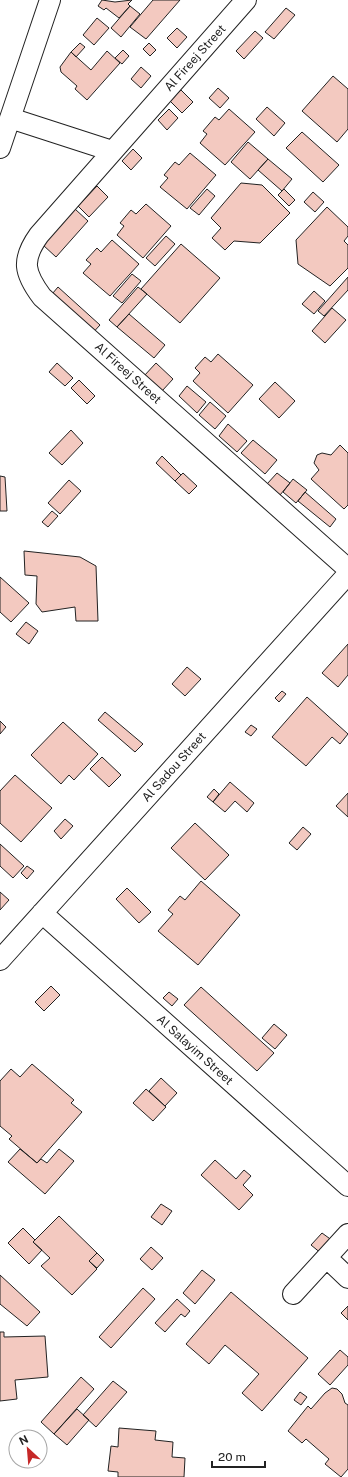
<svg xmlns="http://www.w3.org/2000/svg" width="348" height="1477" font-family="'Public Sans',sans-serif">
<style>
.building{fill:#f3c9c0;stroke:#222}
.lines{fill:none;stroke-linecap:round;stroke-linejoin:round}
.minor-casing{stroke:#222;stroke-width:22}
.minor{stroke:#fff;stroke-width:20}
.labels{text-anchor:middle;stroke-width:3;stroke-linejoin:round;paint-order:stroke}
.street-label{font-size:12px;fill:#222;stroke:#fff}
</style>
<rect width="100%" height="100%" fill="#fff"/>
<!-- building -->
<path class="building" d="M102,0L115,2L132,0L128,4L130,6L119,18L106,8L104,10L98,6Z
M153,0H180L146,39L130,27Z
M130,6L140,14L121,37L111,28Z
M286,8L295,15L274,39L265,32Z
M97,18L109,28L94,45L83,35Z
M177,28L187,37L177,48L167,38Z
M255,31L263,38L244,59L236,51Z
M80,43L85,47L76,57L71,52Z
M149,43L156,50L150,56L143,49Z
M123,50L129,56L122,64L115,58Z
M107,51L120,63L87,100L75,89L77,86L61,72L60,67L71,52L91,70Z
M141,67L151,76L141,88L131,79Z
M333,76L348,89V129L337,142L302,111Z
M218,88L229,98L220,108L209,98Z
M181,90L193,102L182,113L170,101Z
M267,107L285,123L274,136L256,119Z
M169,109L178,118L167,130L158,120Z
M229,109L255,132L225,165L200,143L207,134L203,131L215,117L219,120Z
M302,132L339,165L323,182L286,148Z
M248,142L268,159L250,179L231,162Z
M133,149L142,158L131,170L122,161Z
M190,153L216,175L187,209L160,187L168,178L164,175L175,162L179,165Z
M268,159L292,179L282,191L258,170Z
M241,183L262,185L290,213L260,243L234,241L225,250L212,238L221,228L211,218Z
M97,186L108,197L89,217L78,206Z
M207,189L215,196L199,215L190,208Z
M284,189L295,200L289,206L278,195Z
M313,192L324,202L315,212L304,202Z
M146,204L171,226L143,258L117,235L124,226L120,223L131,210L136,214Z
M327,207L348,227V236L344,241L348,245V268L330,286L298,264L296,240Z
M75,209L88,221L56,257L43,245Z
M166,236L175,244L155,266L146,258Z
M112,240L139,264L110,296L83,273L91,264L86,260L97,248L101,252Z
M181,244L220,278L180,323L141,289Z
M132,274L141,281L122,303L113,296Z
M348,277V290L324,316L318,311Z
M58,287L100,325L89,337L47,300Z
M138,287L147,294L117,327L109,320Z
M314,291L325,301L314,314L302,304Z
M332,308L346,320L325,343L312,331Z
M129,314L165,345L154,358L117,327Z
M218,354L253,385L228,413L193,381L200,373L195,368L205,357L211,362Z
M57,363L73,378L65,386L49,372Z
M156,363L173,379L162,391L144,376Z
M79,380L95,396L87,404L71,388Z
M275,382L295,401L279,418L259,399Z
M187,386L206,402L197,413L179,396Z
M210,402L226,416L215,429L199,415Z
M228,424L247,441L237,452L219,436Z
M71,430L83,443L62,465L49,453Z
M253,440L277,460L265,474L241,453Z
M340,445L348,453V505L344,509L311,479L319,470L314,463L317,455L322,453L331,455Z
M162,456L181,475L175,481L156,463Z
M183,473L197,486L189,494L175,481Z
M277,473L290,483L280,495L267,484Z
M0,476L5,477L7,511H0Z
M293,479L307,490L296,503L283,492Z
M69,480L81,491L60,514L48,503Z
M305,492L336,519L330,527L298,501Z
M52,511L58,516L48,527L42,522Z
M24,551L80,557L96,566L98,621H76L75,607L42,612L36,604L37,576L25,575Z
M0,577L29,603L11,622L0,612Z
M26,622L38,631L29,644L16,634Z
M348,644V675L338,687L322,673Z
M187,667L201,679L185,696L172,684Z
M282,691L286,694L279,702L275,698Z
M307,697L348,734L340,744L332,737L306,766L272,737Z
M105,712L143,744L135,752L98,720Z
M0,721L6,727L0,734Z
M63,722L98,754L74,780L69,775L61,784L31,755Z
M251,725L257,729L251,736L245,732Z
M102,757L121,775L109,787L90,769Z
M15,775L52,808L21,842L0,823V791Z
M230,782L254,803L247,812L235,801L225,812L213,802Z
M214,789L219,794L213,802L207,797Z
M348,793V817L336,806Z
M65,819L73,826L61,839L54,831Z
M195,823L229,855L205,880L171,848Z
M303,827L311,834L297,850L289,843Z
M0,844L24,866L13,878L0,866Z
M27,866L34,871L27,879L21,873Z
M201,881L240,915L198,965L158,931L173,914L168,910L180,896L185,900Z
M127,888L151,912L139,923L116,899Z
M0,892L9,900L0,910Z
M51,986L60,995L44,1011L35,1002Z
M201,987L274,1053L257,1071L184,1005Z
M169,992L178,999L172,1006L163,998Z
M274,1024L287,1035L275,1049L262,1038Z
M32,1064L74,1100L71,1103L82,1112L37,1163L9,1139L12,1136L0,1126V1081L11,1069L20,1077Z
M161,1078L177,1093L165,1106L149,1091Z
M146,1089L166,1107L153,1121L133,1103Z
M20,1149L37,1163L41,1159L47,1163L59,1149L74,1161L45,1194L8,1162Z
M215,1160L236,1179L244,1170L251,1176L243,1185L253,1195L239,1210L201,1175Z
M161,1204L172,1211L162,1225L151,1217Z
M59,1216L97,1253L89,1261L97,1269L72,1295L41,1266L50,1258L33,1242Z
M23,1228L35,1240L33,1242L42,1250L29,1264L8,1243Z
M322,1233L333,1241L322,1254L311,1245Z
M151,1247L163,1258L152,1270L140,1259Z
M97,1253L104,1260L97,1268L89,1261Z
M202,1270L215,1280L195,1304L183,1293Z
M0,1275L40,1312L27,1326L0,1304Z
M143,1288L155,1299L111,1348L99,1337Z
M231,1292L308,1358L262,1411L242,1393L259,1374L225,1345L209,1364L186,1344Z
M177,1299L190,1311L185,1317L181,1314L165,1332L155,1323Z
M348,1306V1320L341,1313Z
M0,1332H4V1337L45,1336L48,1377L15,1380L17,1399L0,1401Z
M340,1350L348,1357V1365L330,1385L318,1374Z
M81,1377L94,1389L54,1434L41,1422Z
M113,1381L127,1392L96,1427L83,1415Z
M332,1388L337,1389L342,1394L345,1403L348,1405V1469L341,1477L325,1464L329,1459L306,1439L302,1443L288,1431L308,1406L311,1409L325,1393Z
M300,1392L307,1397L301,1405L294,1400Z
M77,1409L89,1420L67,1445L54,1434Z
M119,1428L156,1431L155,1440L173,1442L172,1457L185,1458L184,1477H118V1472L108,1471L111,1446L118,1447Z"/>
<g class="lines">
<!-- minor casing -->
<g class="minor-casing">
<path id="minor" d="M246,0L39,235C21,260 24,273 42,297L348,569
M10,118L112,151
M0,148L50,0
M42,913L348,1186
M0,960L348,574
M327,1258L348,1278
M293,1294L348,1234"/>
</g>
<!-- minor -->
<use href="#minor" class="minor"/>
</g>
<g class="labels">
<!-- street labels -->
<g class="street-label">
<text transform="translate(195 58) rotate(-48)" y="4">Al Fireej Street</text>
<text transform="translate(128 373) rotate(42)" y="4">Al Fireej Street</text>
<text transform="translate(174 767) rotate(-48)" y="4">Al Sadou Street</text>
<text transform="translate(195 1050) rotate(42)" y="4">Al Salayim Street</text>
</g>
</g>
<!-- north arrow -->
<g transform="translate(28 1449) rotate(334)"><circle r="19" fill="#ffffff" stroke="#a7a7a7"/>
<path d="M0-3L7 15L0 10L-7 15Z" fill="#c62828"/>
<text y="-6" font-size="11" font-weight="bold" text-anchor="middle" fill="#222222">N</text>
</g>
<!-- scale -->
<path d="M212 1461v6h53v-6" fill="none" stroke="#222222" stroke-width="2"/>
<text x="218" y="1461" font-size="12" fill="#222222" stroke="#ffffff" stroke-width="3" paint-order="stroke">20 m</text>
</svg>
